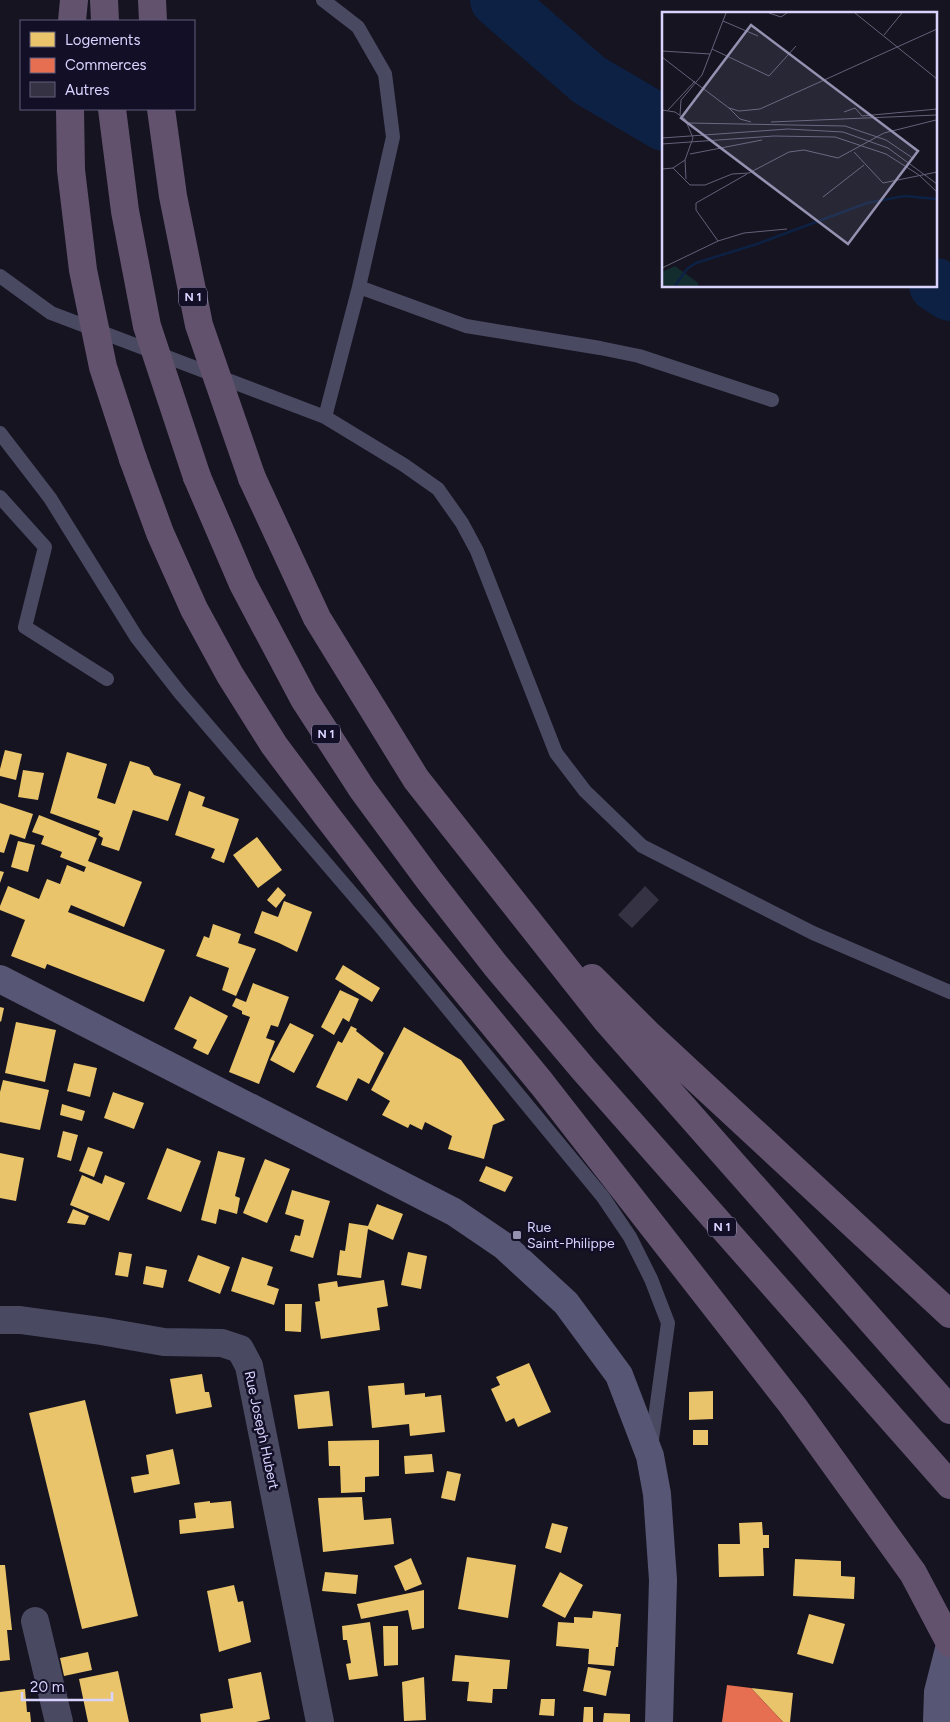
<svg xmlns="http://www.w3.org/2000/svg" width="950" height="1722" font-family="Figtree,sans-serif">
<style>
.homes{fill:#e9c46a}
.shops{fill:#e76f51}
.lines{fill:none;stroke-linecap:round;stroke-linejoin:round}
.river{stroke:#0d2144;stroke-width:54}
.building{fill:#343243}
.service{stroke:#4a4962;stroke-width:14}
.minor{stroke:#4a4962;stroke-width:28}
.secondary{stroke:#575674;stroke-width:28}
.trunk{stroke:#62526e;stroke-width:28}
.trunk-bridge{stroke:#62526e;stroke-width:28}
.poi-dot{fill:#9591b1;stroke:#130f26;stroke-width:2}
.labels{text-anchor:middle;stroke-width:5;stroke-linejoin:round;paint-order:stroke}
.shield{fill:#130f26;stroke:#9e99be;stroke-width:1}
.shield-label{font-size:12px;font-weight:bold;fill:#d9d4ff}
.poi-label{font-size:14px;fill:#d9d4ff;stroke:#130f26;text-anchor:start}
.street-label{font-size:14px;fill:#d9d4ff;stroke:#130f26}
.inset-river{fill:none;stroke:#0d2144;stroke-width:2.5}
.inset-road{fill:none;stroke:#64617a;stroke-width:1}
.view{fill:#9591b1;fill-opacity:0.15;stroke:#9591b1;stroke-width:2.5}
.inset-edge{fill:none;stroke:#d9d4ff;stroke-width:2.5}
</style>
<rect width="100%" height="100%" fill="#161421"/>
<!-- homes -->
<path class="homes" d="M5,750L22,754L16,780L0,776V769Z
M67,752L107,764L97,798L115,804L130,761L149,767L154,775L181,784L168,821L133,810L119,851L101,845L103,838L98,835L100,831L50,813Z
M23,770L44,773L38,800L18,797Z
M189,791L205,797L202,806L239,819L224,863L211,858L215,849L175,835Z
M0,803L33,814L25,839L10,834L4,853L0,852Z
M39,815L97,838L88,861L142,882L124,927L71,905L68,912L165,950L144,1002L47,964L45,969L11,956L25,920L0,910V906L8,886L39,899L47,879L60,884L67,865L84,872L86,867L60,857L62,852L41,844L44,836L32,832Z
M257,837L282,870L258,888L233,855Z
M18,841L35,845L28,872L11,867Z
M0,871L4,872L0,883Z
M278,887L286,895L276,908L267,900Z
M284,901L312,912L297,952L279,943L254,933L262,911L278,917Z
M213,924L241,934L238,943L256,949L236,996L222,990L229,968L196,956L204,936L209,938Z
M343,965L380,988L372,1002L335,979Z
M253,983L289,997L278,1027L271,1025L266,1038L275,1041L259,1084L229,1072L250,1017L242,1014V1011L232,1006L236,998L246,1002Z
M340,990L359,999L349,1022L343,1018L334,1035L321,1027Z
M190,996L228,1016L208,1055L193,1048L197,1040L174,1029Z
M0,1007L4,1008L1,1022L0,1021Z
M16,1022L56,1030L45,1082L5,1073Z
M290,1023L314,1035L294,1073L270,1060Z
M351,1026L357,1029L356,1031L384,1053L369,1084L358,1078L347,1101L316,1087L338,1041L342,1043Z
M404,1027L461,1060L505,1120L493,1125L484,1159L448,1149L452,1136L425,1122L422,1130L410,1124L408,1128L382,1115L390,1101L371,1090Z
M74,1063L97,1068L90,1097L67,1091Z
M3,1080L49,1090L40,1130L0,1122V1092Z
M113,1092L144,1103L134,1129L104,1118Z
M62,1104L85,1111L82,1121L60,1115Z
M63,1131L78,1135L71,1161L57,1157Z
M88,1147L103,1152L94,1177L79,1171Z
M167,1148L201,1161L181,1212L147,1199Z
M218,1151L245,1158L235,1196L240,1198L237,1214L219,1209L216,1224L201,1220Z
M0,1153L24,1158L16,1201L0,1198Z
M265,1159L290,1169L267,1223L243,1213Z
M486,1166L513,1177L505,1192L479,1181Z
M82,1175L102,1184L105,1175L125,1183L109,1221L70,1205Z
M292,1190L330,1201L313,1258L290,1251L295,1235L300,1236L304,1220L285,1214Z
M377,1204L403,1214L393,1240L368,1229L361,1278L337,1275L340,1250L345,1251L349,1223L368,1226Z
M73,1209L89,1216L85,1225L67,1223Z
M119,1252L132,1254L128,1277L115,1275Z
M408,1252L427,1256L421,1289L401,1285Z
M198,1255L230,1267L220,1294L188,1281Z
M242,1257L273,1267L267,1285L279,1289L274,1305L231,1291Z
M146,1266L167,1270L163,1288L143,1284Z
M384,1280L388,1306L377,1308L380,1330L321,1339L315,1302L320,1301L318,1284L337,1281L338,1287Z
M285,1304H302L301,1332L285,1331Z
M529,1363L551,1412L518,1427L514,1418L506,1422L491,1389L500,1385L496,1377Z
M202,1374L205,1392H209L212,1407L176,1414L170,1379Z
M404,1383L405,1395L425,1393V1397L441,1395L445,1432L410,1436L409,1424L372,1428L368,1386Z
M329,1391L333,1426L298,1429L294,1395Z
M713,1391V1419L689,1420V1392Z
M85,1400L138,1616L82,1629L29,1413Z
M693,1430H708V1445H693Z
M379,1440V1476L365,1477V1492L341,1493L340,1466H329L328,1441Z
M173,1449L180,1484L134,1493L131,1477L149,1474L146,1455Z
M432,1454L434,1472L405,1474L404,1456Z
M447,1471L461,1474L455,1501L441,1498Z
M362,1497L364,1520L391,1518L394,1544L323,1552L318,1498Z
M210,1501V1503L231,1501L234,1528L180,1534L179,1520L196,1518L194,1503Z
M762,1522L763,1535H769V1548H763L764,1576L719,1577L718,1544H740L739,1523Z
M552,1523L568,1527L561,1553L545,1548Z
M467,1557L516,1565L508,1618L458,1609Z
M411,1558L422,1584L405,1591L394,1566Z
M795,1559L841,1561V1576L855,1577L854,1599L793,1596Z
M0,1565H5L12,1630H7L10,1660L0,1661Z
M325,1572L358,1575L356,1594L322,1591Z
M560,1572L583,1585L565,1618L542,1606Z
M234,1585L238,1602L243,1601L251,1642L219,1652L207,1591Z
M424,1590V1628L412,1630L408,1610L361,1619L357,1604Z
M593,1611L621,1614L618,1647H616L614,1666L588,1664L589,1649L556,1646L558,1622L574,1623V1617L592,1618Z
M809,1614L845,1624L833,1664L797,1654Z
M370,1622L378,1676L349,1680L346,1664L351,1663L347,1640H343L342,1626Z
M383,1626H398V1665L384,1666Z
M88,1652L92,1670L64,1676L60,1658Z
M455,1655L510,1660L507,1689H493L492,1703L467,1701L469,1682L452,1681Z
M588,1667L611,1671L606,1696L583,1691Z
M118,1671L129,1722H88L79,1679Z
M261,1672L270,1719L256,1722H201L200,1714L233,1708L228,1679Z
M424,1677L426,1720L404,1721L402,1682Z
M751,1688L793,1693L790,1722H783Z
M25,1689L27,1712H30L31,1722H0V1692Z
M541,1699H555L554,1716L539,1715Z
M584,1707H593V1722H583Z
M604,1713L630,1714V1722H603Z"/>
<!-- shops -->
<path class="shops" d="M727,1685L751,1688L783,1722H722Z"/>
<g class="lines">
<!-- river -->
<path class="river" d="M497,0L589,80L664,124
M936,285L950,294"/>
</g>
<!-- building -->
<path class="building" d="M645,886L659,900L632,928L618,915Z"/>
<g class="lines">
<!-- service -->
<path class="service" d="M323,0L358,27L385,74L393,137L359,287L325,417
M0,276L51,313L325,417L404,465L438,489L462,523L477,551L556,753L585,791L642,846L813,933L950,992
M359,287L466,326L600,348L639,356L772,400
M0,433L50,498L137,638L180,693L379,925L603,1197L630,1237L651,1279L668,1323L651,1447
M0,497L45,547L25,627L107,679"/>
<!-- minor -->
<path class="minor" d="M0,1320H20L101,1331L164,1342L222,1343L240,1349L249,1366L320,1722
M35,1621L59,1722"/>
<!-- secondary -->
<path class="secondary" d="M0,979L454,1212L504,1246L566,1303L619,1375L650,1456L657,1494L663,1580L659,1722
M937,1722L938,1692L950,1645"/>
<!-- trunk -->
<path class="trunk" d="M104,0L105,21
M152,0L153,21
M72,21L74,0
M133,459L160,533L194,609L230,675L274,745L327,816L404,916L542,1084L793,1406L913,1573L950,1643
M197,477L243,584L304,699L362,789L429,880L496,966L584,1070L950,1485
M252,478L317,618L416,779L607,1021L950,1410
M592,978L647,1033L950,1314"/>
<!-- trunk-bridge -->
<path class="trunk-bridge" d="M70,109L71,170L83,270L103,367L133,459
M112,109L125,211L147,326L197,477
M161,109L173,196L199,325L252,478"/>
</g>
<!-- markers -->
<rect class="poi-dot" x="512" y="1230" width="10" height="10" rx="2.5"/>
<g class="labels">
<!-- shield labels -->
<g class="shield">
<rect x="179" y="287.5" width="28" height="19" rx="4"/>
<rect x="312" y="724.5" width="28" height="19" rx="4"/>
<rect x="708" y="1217.5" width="28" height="19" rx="4"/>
</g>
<g class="shield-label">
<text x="193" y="301">N 1</text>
<text x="326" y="738">N 1</text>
<text x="722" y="1231">N 1</text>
</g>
<!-- poi labels -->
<g class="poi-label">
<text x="527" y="1232">Rue<tspan x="527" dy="16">Saint-Philippe</tspan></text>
</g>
<!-- street labels -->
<g class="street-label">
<text transform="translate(262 1430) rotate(78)" y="5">Rue Joseph Hubert</text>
</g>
</g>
<!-- overview -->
<g transform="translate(662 12)">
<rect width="275" height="275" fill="#161421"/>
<path d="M13,254L35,270L37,274H0V260Z" fill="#132c2d"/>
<path class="inset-river" d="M13,274L25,257L34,251L95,232L205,191L242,184L275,187"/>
<path class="inset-road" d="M107,1L119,5L125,1M193,1L275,67M61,9L96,24M222,23L240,1M50,37L107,64L134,34M0,39L48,42M0,45L31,69M31,69L67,96L77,99L98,97L275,17M67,96L78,107L89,110M0,98L13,100L23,107L31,126L23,148L11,156L0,157M6,98L33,69M182,100L193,96L200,104L275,97M18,103L19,88L40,63L64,1M109,110L275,103M27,111L183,114L224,128L252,147M0,126L126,117L181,120L226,136L275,172M0,132L112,124L173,125L224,142L257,163L275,180M192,140L221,171L275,160M28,142L100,128M23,148L24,167M11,156L28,173H43L70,162L87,161L127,140L142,138L176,146L222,121L274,108M161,185L202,153M56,229L82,221L125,217M0,256L56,229L34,198V191L85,162"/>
<path class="view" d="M89,13L256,139L186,232L19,106Z"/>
<rect width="275" height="275" class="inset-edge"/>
</g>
<!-- legend -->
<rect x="20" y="20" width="175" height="90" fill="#130f26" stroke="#625e7d"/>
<rect x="30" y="32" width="25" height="15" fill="#e9c46a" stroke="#625e7d"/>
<text x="65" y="45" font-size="15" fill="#d9d4ff">Logements</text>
<rect x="30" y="58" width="25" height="15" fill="#e76f51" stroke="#625e7d"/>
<text x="65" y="70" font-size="15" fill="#d9d4ff">Commerces</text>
<rect x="30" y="82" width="25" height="15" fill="#343243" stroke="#625e7d"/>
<text x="65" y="95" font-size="15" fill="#d9d4ff">Autres</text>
<!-- scale -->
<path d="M22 1692v8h90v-8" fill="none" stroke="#d9d4ff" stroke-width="2.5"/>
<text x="30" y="1692" font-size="15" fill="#d9d4ff" stroke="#130f26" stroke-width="4" paint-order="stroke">20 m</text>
</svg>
